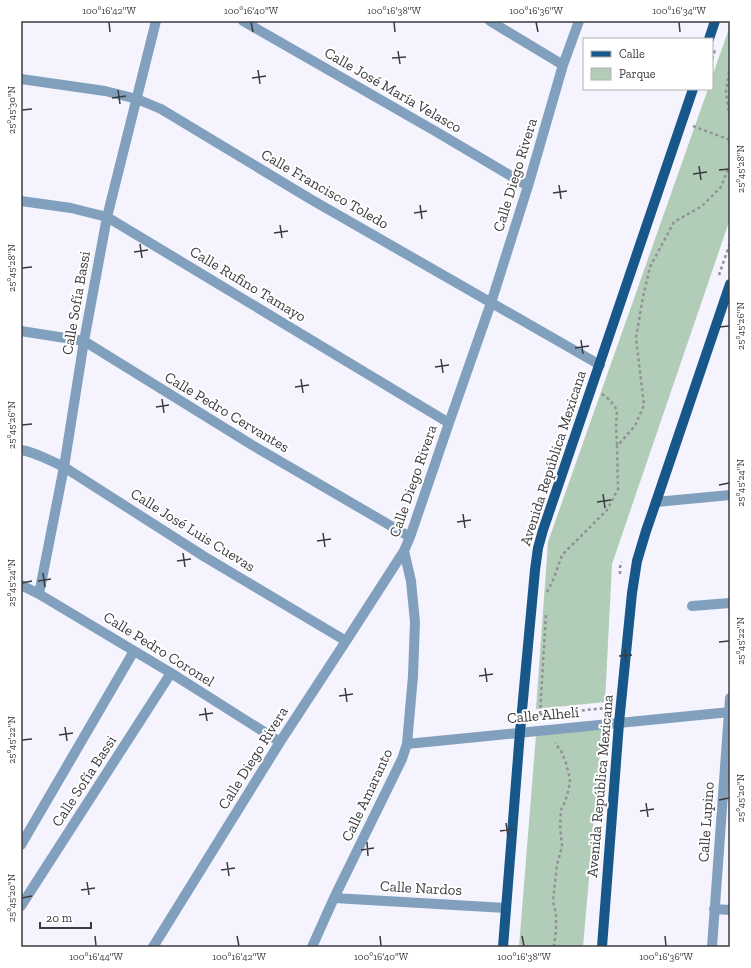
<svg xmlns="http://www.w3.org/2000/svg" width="751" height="968" font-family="'Zilla Slab',serif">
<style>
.green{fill:#b1cdb8}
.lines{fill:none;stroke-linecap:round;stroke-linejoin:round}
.path{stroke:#929198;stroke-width:2.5;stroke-dasharray:3 3;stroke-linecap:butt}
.minor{stroke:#81a0bd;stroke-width:10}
.major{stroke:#18578a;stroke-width:10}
.ticks{fill:none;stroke:#3c3b40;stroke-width:1.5}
.labels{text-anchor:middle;stroke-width:4;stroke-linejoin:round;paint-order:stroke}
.street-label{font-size:15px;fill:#3c3b40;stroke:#fff}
.neatline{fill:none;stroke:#3c3b40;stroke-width:1.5}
.ticks-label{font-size:10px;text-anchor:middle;fill:#3c3b40}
</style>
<rect width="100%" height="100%" fill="#f5f3fd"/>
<!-- green -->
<path class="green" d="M730,26V219L612,564L605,702L536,709L548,542L708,89H712V77Z
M602,729L583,947H519L536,735Z"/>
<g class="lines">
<!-- path -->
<path class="path" d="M712,59L715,50
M730,66L726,92L730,121
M693,126L730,140
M719,275L730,243
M602,394L610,400L617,410L616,427L617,445
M620,574V567L622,562
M547,592L554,578L562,555L607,510L618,489L617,446L635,426L644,405L636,338L643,297L650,267L674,222L702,206L721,187L730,164
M540,714L546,613
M534,715L607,708
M554,947L556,930V914L553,901L557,865L562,846L560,825L561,810L565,802L569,788L570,779L566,763L561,751L555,743"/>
<!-- minor -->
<path class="minor" d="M243,21L435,131L528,186
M490,21L563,65
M21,79L105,91L137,99L161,109L312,200L600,365
M21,201L71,208L107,217L449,423
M21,331L84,341L252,445L410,537
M21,450C36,452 50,461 64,467L205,557L346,641
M656,502L730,495
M21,585L39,594L171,673L280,742
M39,594L64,467L84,341L107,217L156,21
M692,606L730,603
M407,744L730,712
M21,845L134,651
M334,898L506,908
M21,906L171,673
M714,909L730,910
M153,947L280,742L346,641L404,551L410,537L449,423L491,303L528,186L563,65L579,21
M312,947L334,898L402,759L407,744L413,676L415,622L411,581L404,551
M712,947L730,698"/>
<!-- major -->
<path class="major" d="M709,39L715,21
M503,947L520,732L535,570L538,548L543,530L693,89
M602,947L619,723L632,593L637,561L646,531L656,502L730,284"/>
</g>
<!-- ticks -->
<path class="ticks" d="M109,22L110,32M251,22L253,32M394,22L395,32M536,22L538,32M679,22L680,32M398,51L400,64M392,58L406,57M258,70L260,84M252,78L266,76M118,90L120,104M112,98L126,96M22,110L32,109M699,166L701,180M719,170L729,169M693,174L707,172M559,185L561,199M553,193L567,191M420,205L422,219M414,213L427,211M280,225L282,238M274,233L288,231M140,244L142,258M134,252L148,250M22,268L32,267M719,327L729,326M581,340L583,354M575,348L589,346M441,359L443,373M435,367L449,365M301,379L303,393M295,387L309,385M162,399L164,413M156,407L169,405M22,425L32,424M719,485L729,483M603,494L605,508M597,502L611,500M463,514L465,528M457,522L471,520M323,533L325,547M317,541L331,539M183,553L185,567M177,561L191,559M43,573L45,587M38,581L51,579M22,583L32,581M719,642L729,641M625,649L626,662M619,656L632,655M485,668L487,682M479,676L493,674M345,688L347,702M339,696L353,694M205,708L207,721M199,715L213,713M65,727L67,741M59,735L73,733M22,740L32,739M719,800L729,798M646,803L648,817M640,811L654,809M506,823L508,837M500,831L514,829M367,842L368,856M361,850L374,848M227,862L229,876M221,870L235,868M87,882L89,895M81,890L95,888M22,898L32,896M95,936L96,946M237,936L239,946M380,936L381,946M522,936L524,946M665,936L666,946"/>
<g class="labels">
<!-- street labels -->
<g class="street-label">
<text transform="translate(393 90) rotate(30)" y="5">Calle José María Velasco</text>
<text transform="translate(515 175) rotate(-73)" y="5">Calle Diego Rivera</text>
<text transform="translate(325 189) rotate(30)" y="5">Calle Francisco Toledo</text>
<text transform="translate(248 284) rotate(31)" y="5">Calle Rufino Tamayo</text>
<text transform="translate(76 303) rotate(-80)" y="5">Calle Sofía Bassi</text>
<text transform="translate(227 412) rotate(31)" y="5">Calle Pedro Cervantes</text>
<text transform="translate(553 458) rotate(-72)" y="5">Avenida República Mexicana</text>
<text transform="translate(413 481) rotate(-71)" y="5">Calle Diego Rivera</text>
<text transform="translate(193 530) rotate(32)" y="5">Calle José Luis Cuevas</text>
<text transform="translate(159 649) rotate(32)" y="5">Calle Pedro Coronel</text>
<text transform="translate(543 715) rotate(-5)" y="5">Calle Alhelí</text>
<text transform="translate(253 758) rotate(-58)" y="5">Calle Diego Rivera</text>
<text transform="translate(84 781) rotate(-57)" y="5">Calle Sofía Bassi</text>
<text transform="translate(600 786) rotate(-85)" y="5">Avenida República Mexicana</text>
<text transform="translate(367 795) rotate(-65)" y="5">Calle Amaranto</text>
<text transform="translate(706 822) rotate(-86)" y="5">Calle Lupino</text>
<text transform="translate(421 888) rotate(3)" y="5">Calle Nardos</text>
</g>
</g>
<!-- border -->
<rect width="751" height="968" fill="none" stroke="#ffffff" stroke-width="44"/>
<!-- legend -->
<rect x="583" y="38" width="130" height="52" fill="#ffffff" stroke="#b1b1b3"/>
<rect x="591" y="51" width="20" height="6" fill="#18578a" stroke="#b1b1b3"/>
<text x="619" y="58" font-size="12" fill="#3c3b40">Calle</text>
<rect x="591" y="68" width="20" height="12" fill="#b1cdb8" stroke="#b1b1b3"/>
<text x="619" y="78" font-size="12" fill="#3c3b40">Parque</text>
<!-- scale -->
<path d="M40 922v6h51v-6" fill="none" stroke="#3c3b40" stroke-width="2"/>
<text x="46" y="922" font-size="12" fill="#3c3b40" stroke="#ffffff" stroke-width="3" paint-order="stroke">20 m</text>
<rect x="22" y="22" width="707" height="924" class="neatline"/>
<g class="ticks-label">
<text x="109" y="14">100°16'42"W</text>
<text x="251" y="14">100°16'40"W</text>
<text x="394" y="14">100°16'38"W</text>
<text x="536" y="14">100°16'36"W</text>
<text x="679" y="14">100°16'34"W</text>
<text transform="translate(11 110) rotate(-90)" y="4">25°45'30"N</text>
<text transform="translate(740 169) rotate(-90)" y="4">25°45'28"N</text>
<text transform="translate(11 268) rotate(-90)" y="4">25°45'28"N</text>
<text transform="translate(740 326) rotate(-90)" y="4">25°45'26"N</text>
<text transform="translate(11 425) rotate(-90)" y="4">25°45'26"N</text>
<text transform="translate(740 483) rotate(-90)" y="4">25°45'24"N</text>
<text transform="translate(11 583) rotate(-90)" y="4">25°45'24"N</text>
<text transform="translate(740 641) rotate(-90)" y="4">25°45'22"N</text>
<text transform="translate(11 740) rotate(-90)" y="4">25°45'22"N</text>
<text transform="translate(740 798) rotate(-90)" y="4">25°45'20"N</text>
<text transform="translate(11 898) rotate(-90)" y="4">25°45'20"N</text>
<text x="96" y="960">100°16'44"W</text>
<text x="239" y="960">100°16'42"W</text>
<text x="381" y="960">100°16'40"W</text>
<text x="524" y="960">100°16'38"W</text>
<text x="666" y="960">100°16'36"W</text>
</g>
</svg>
